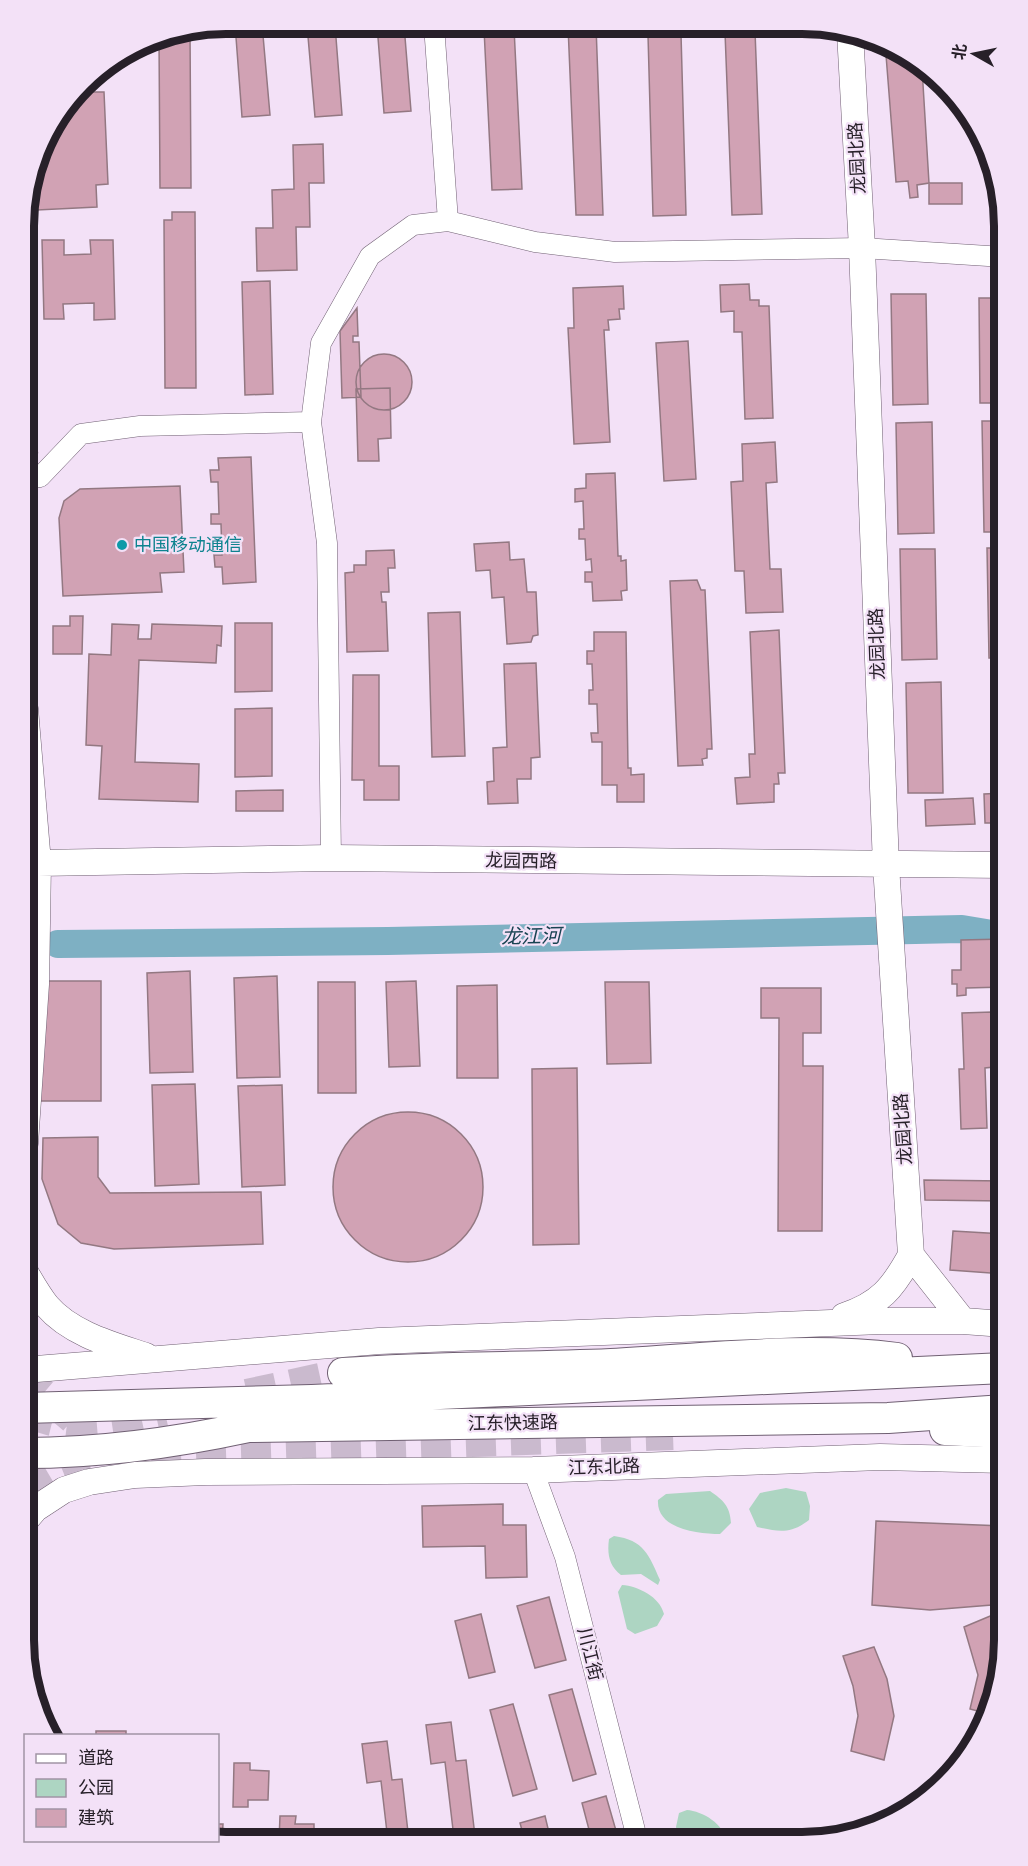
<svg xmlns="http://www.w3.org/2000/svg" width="1028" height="1866" font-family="'Nunito Sans','Noto Sans SC',sans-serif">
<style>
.green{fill:#add5c2}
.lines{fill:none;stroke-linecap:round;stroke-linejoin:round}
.river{stroke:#7eb0c3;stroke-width:28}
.building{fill:#d1a2b4;stroke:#937882;stroke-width:1.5}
.highway-tunnel{stroke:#cabace;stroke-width:30;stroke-dasharray:30 15;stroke-linecap:butt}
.minor-casing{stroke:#706073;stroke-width:21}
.major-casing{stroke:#706073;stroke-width:27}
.highway-casing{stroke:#706073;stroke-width:32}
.path{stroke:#9d90a0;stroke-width:3;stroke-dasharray:1.5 4.5;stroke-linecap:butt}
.minor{stroke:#fff;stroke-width:20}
.major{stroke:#fff;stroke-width:26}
.highway{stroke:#fff;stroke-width:30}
.culture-dot{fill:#0f9aa8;stroke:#f3e1f7;stroke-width:2}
.labels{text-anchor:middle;stroke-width:4.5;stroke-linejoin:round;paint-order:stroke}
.street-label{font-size:18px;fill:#272029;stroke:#f3e1f7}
.culture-label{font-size:18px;fill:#0d838f;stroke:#f3e1f7;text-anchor:start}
.water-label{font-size:20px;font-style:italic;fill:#184352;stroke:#f3e1f7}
.rim{fill:none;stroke:#272029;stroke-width:8}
</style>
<rect width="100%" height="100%" fill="#f3e1f7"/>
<!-- green -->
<path class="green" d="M786,1488L806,1492L810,1506L809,1520C791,1534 779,1532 757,1527L749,1509L760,1493Z
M710,1491C723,1500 730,1506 731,1523L720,1534C698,1534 656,1529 658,1500L666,1494Z
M614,1536C644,1540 649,1555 660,1580L658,1585L641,1574L621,1575C609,1566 607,1554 609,1539Z
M622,1585C638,1586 660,1597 664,1614L657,1626L635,1634L627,1629L618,1592Z
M687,1810C702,1811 725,1824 726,1842H680L676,1827L679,1813Z"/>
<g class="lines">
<!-- river -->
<path class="river" d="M58,944L388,941L962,929L1004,936"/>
</g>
<!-- building -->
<path class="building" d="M235,24H262L270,115L242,117Z
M307,25H335L342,115L315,117Z
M377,25H404L411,111L384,113Z
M568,26H596L603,215H576Z
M514,28L522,189L492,190L484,29Z
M190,31L191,188H160L159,37Z
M755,31L762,214L732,215L725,32Z
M681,34L686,215L653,216L648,35Z
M894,54L922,68L929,183L917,185L918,197L910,198L908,181L896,182L886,55Z
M87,82H92V92H104L108,184L96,185L97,207L37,210L35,183L31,184L45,137Z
M323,144L324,183H309L310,227H296L297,270L257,271L256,228H273L272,190L294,189L293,145Z
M929,183H962V204H929Z
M172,212H195L196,388H165L164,220H172Z
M42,240H64V255L91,254L90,240H113L115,319L94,320V303L63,304L64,319H44Z
M270,281L273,394L245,395L242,282Z
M749,284L750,300H759V306H769L773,418L745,419L742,332H734V311L721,312L720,285Z
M623,286L624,309H619L620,319L608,320L609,330H604L610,442L574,444L568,328H574L573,288Z
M891,294H926L928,404L893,405Z
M979,298H1004V403H980Z
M357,308L358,336H353V342H359L361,397L342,398L340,331Z
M688,341L696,479L664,481L656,343Z
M356 382a28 28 0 1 1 56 0a28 28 0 1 1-56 0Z
M390,388L391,438L378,439L379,461H358L356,389Z
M982,421H1004V532H984Z
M932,422L934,533L898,534L896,423Z
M775,442L777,482L766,483L770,569H781L783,612L746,613L744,571H735L731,482L743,481L742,444Z
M251,457L256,582L223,584L222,567H215L214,555H222L221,524H211V514H219L218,482H211L210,470H219L218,458Z
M615,473L618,556H621V561L626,560L627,590L621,591L622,600L593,601L592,582H585V572H592L591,559L586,560L585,539H579V529H584L583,501L575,502V489L586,488V474Z
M180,486L184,572L160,573L162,592L63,596L59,518L64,501L80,489Z
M509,542L510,560L524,559L527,592H536L538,635L533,636L531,642L507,644L504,597L492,598L490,570L476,571L474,544Z
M987,548H1004V658H989Z
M900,549H935L937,659L902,660Z
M394,550L395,568H388L389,592H381L382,602H386L388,651L347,652L345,573L354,572V565H366V551Z
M697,580L701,590H705L712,749H707V758L702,759L703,765L678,766L670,581Z
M460,612L465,756L432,757L428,613Z
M70,616H83L82,654H53V626H70Z
M235,623H272V691L235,692Z
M112,624L139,625L138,639H151L152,624L222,626L221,646L217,645L216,663L139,660L135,762L199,764L198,802L99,799L102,746L86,745L89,654L111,655Z
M779,630L785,773H778L779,784H774V802L737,804L735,778L750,777L749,754H755L750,632Z
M594,632H626L628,768H631V775L644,774V802H617V785H602V742H592L591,733H598L597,704H589V690H593L592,664H587V651H594Z
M536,663L540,757L531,758V779H517L518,803L488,804L487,782L494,781L493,748L507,747L504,664Z
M353,675H379V766H399V800H364V780H352Z
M993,677H1004V788H995Z
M941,682L943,793H908L906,683Z
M272,708V776L235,777V709Z
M283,790V811H236V791Z
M1004,793V823H985L984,794Z
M973,798L975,824L926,826L925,800Z
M1004,939V987L966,988V995L957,996V984H952V970H961V940Z
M190,971L193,1072L150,1073L147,973Z
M277,976L280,1077L237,1078L234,978Z
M41,981H101V1101H40Z
M416,981L420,1066L389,1067L386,982Z
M318,982H355L356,1093H318Z
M605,982H649L651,1063L607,1064Z
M497,985L498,1078H457V986Z
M761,988H821V1033H803V1066H823L822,1231H778L779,1018H761Z
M992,1012L994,1067L985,1068L987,1128L961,1129L959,1069H964L962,1013Z
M577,1068L579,1244L533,1245L532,1069Z
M195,1084L199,1184L155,1186L152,1085Z
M282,1085L285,1185L242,1187L238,1086Z
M333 1187a75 75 0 1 1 150 0a75 75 0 1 1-150 0Z
M98,1137V1177L110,1193L261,1192L263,1244L114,1249L81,1243L58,1224L42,1179L43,1138Z
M924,1180L1004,1181V1201L925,1200Z
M953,1231L1004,1234V1274L950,1270Z
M503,1504V1525H526L527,1577L486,1578L485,1546L423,1547L422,1506Z
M876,1521L1004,1526V1604L930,1610L872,1605Z
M549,1597L566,1660L535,1668L517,1606Z
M481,1614L495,1672L469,1678L455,1621Z
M995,1614L1004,1632V1653L989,1714L970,1709L978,1675L964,1627Z
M874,1647L887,1679L894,1716L884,1760L851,1751L858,1716L853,1686L843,1656Z
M572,1689L596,1774L573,1781L549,1695Z
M513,1704L537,1789L513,1796L490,1710Z
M451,1722L456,1761L466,1760L475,1836L454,1838L445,1762L431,1764L426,1725Z
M96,1731H126V1736H96Z
M387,1741L392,1780L402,1779L409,1841H388L381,1781L367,1783L362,1744Z
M234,1763H250V1770L269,1771L268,1800H248V1807H233Z
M606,1796L619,1841H592L582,1803Z
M280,1816H296L295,1824H314V1841L279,1840Z
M545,1816L551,1841H525L520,1823Z
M218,1824H223L222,1840H218Z"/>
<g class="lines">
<!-- highway-tunnel -->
<path class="highway-tunnel" d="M24,1371L33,1385L73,1419
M247,1394L343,1373
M24,1411C74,1435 113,1423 165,1412
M151,1453L673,1435
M24,1490C40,1469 66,1459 92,1456"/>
<!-- minor casing -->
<g class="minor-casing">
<path id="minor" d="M434,25L448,221
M25,479L40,477L81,434L140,426L311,422
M331,858L327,543L311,422L321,343L370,256L413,225L448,221L535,242L615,252L862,248L1004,257
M533,1470L565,1557L638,1842"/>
</g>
<!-- major casing -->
<g class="major-casing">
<path id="major" d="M850,32L862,248L886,865L911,1255
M38,863L331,858L1004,865
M25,1143L36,984L38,863L25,709
M911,1255L963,1321
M24,1270C31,1282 38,1295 47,1306C71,1334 113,1345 146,1356
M844,1316C880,1304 893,1288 911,1255
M24,1370L379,1341L881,1321H963L1004,1324
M24,1522L35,1509L64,1490L89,1482L135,1475L205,1472L533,1470L880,1457L1004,1460"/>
</g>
<!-- highway casing -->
<g class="highway-casing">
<path id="highway" d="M343,1373C433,1366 522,1368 611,1364C705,1359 803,1346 897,1358
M24,1408L312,1400L1004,1368
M945,1430L1004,1433
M24,1453C100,1453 174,1443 248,1427L888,1418L1004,1410"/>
</g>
<!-- path -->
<path class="path" d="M25,387L37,454"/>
<!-- minor -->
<use href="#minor" class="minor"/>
<!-- major -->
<use href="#major" class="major"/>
<!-- highway -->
<use href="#highway" class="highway"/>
</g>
<!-- markers -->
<circle class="culture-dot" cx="122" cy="545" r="6"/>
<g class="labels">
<!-- street labels -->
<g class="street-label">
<text transform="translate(857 158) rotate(-93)" y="6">龙园北路</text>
<text transform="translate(877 644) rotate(-92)" y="6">龙园北路</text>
<text transform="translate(521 861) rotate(1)" y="6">龙园西路</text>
<text transform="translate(903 1129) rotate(-94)" y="6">龙园北路</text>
<text transform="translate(513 1423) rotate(-1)" y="6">江东快速路</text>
<text transform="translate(604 1467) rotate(-2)" y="6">江东北路</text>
<text transform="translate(590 1654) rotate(76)" y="6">川江街</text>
</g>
<!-- culture labels -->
<g class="culture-label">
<text x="134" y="551">中国移动通信</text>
</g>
<!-- water labels -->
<g class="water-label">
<text transform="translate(531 936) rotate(-1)" y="7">龙江河</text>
</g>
</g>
<!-- crop -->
<path d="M0 0H1028V1866H0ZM226 34H802A192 192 0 0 1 994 226V1640A192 192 0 0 1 802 1832H226A192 192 0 0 1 34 1640V226A192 192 0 0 1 226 34Z" fill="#f3e1f7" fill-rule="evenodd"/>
<path class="rim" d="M226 34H802A192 192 0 0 1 994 226V1640A192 192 0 0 1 802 1832H226A192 192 0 0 1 34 1640V226A192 192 0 0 1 226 34Z"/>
<!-- legend -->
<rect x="24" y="1734" width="195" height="108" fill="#f3e1f7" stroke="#a194a5" stroke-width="1.5"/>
<rect x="36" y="1754" width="30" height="9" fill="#ffffff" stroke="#a194a5" stroke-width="1.5"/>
<text x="78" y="1764" font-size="18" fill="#272029">道路</text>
<rect x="36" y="1779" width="30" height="18" fill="#add5c2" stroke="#a194a5" stroke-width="1.5"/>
<text x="78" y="1794" font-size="18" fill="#272029">公园</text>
<rect x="36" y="1809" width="30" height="18" fill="#d1a2b4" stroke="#a194a5" stroke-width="1.5"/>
<text x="78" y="1824" font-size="18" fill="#272029">建筑</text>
<!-- north arrow -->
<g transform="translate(974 54) rotate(279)" stroke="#f3e1f7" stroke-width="4.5" paint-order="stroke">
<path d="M0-4.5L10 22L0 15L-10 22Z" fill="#272029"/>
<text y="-9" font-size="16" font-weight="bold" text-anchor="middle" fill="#272029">北</text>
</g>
</svg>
